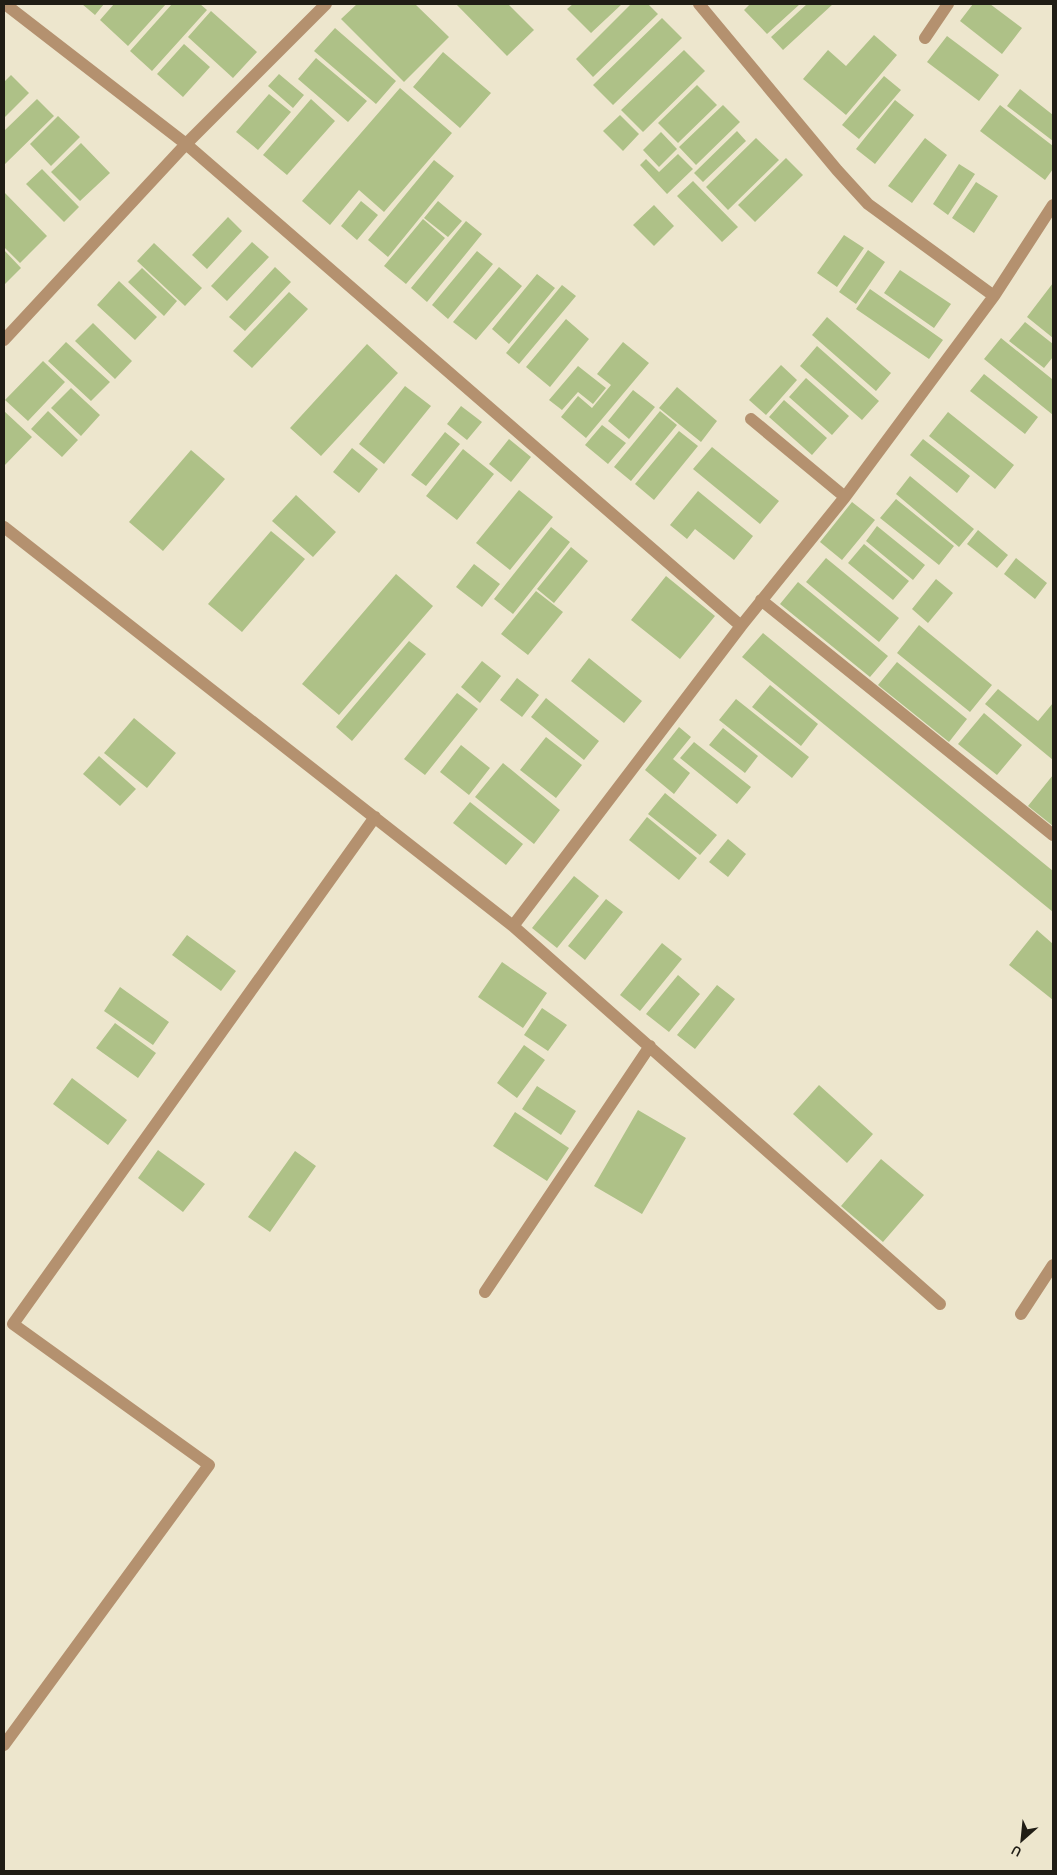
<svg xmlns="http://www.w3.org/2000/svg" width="1057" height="1875" font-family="Karla,sans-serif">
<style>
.building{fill:#aec187}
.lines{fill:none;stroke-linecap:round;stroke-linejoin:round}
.minor{stroke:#b4916f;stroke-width:12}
</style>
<rect width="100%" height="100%" fill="#ede6cd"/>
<!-- building -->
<path class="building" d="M82,4H104L95,15Z
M114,4H166L128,46L100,20Z
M172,4H200L207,10L152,71L130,51Z
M357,4H415L449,37L404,82L341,19Z
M456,4H508L534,30L507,56Z
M573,4H622L591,33L567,9Z
M631,4H648L658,14L593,77L576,59Z
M750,4H800L767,34L744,10Z
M807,4H833L783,50L771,37Z
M973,4H990L1022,28L1002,54L960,21Z
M211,11L257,52L233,78L188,37Z
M662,18L682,38L613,105L593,85Z
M335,28L396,81L376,104L314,51Z
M874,35L897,55L846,115L803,79L828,50L846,66Z
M947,36L999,75L979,101L927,62Z
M184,44L210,67L183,97L157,74Z
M684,50L705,71L643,132L621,110Z
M443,52L491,93L460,128L413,87Z
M316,58L367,101L348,122L298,79Z
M279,74L304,95L293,108L268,86Z
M11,75L29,93L4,118V82Z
M884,76L901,90L859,139L842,125Z
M697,85L717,105L678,143L658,123Z
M400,88L452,133L384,212L359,190L330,225L302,201Z
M1020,89L1053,115V141L1007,106Z
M269,94L291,112L258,150L236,132Z
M37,99L54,116L4,165V131Z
M311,99L335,121L287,175L263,155Z
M895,100L914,115L875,164L856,149Z
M723,105L740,122L696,165L679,147Z
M1000,105L1053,146V169L1045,180L980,131Z
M620,115L639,134L623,151L603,131Z
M58,116L80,137L51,166L30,144Z
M737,131L746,141L703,182L694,173Z
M661,132L677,149L659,167L643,150Z
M756,138L779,160L728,210L706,187Z
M925,138L947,155L912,203L888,186Z
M81,143L110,173L80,201L51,172Z
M678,154L693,169L667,194L640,165L646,159L659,172Z
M786,158L803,175L755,222L738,205Z
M434,160L454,176L388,257L368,240Z
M959,164L975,174L948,215L933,204Z
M42,169L79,207L64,222L26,184Z
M693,181L738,227L722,242L677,196Z
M976,182L998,196L974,233L952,218Z
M4,192L47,236L20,263L4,247Z
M361,201L378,215L357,240L341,226Z
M438,201L462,221L448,237L424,218Z
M654,205L674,226L654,246L633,225Z
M228,217L242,231L207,269L192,255Z
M423,219L445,238L406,284L384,266Z
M466,221L482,234L427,302L411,288Z
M844,235L864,248L837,287L817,273Z
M252,242L269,257L227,301L211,286Z
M154,243L202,288L185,306L137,261Z
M4,250L21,268L4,285Z
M868,250L885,262L856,304L839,292Z
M477,251L493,264L448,319L432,305Z
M275,267L291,282L245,331L229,317Z
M499,267L522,286L476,340L453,322Z
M142,268L177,301L164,316L128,282Z
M900,270L951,304L934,328L884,293Z
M537,274L555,288L509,344L492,329Z
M119,281L157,317L135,340L97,305Z
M1053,283V338L1027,317Z
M562,285L576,296L519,364L506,353Z
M870,289L943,340L929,359L856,309Z
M289,292L308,309L252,368L233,351Z
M827,317L891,373L876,391L812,335Z
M566,319L589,339L550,387L526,367Z
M1025,322L1053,344V357L1044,368L1009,341Z
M93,323L132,361L115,379L75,341Z
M1001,338L1052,379L1053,377V415L984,359Z
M66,342L110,382L91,401L48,361Z
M623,342L649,363L586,438L561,417L578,396L592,408L611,385L597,374Z
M367,344L398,373L321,456L290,428Z
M817,346L879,401L862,420L800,366Z
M43,361L65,382L28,421L5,400Z
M781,365L797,380L766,415L749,400Z
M578,366L606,388L593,404L578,392L562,410L549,400Z
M984,374L1038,417L1025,434L970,391Z
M806,378L849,416L832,435L789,397Z
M405,386L431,406L384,464L359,444Z
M677,387L717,421L701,442L659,408Z
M71,388L100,415L81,436L51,408Z
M633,390L655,407L629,439L608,421Z
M784,400L827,438L812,455L769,417Z
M461,406L482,422L467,440L447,424Z
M4,411L32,437L4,466Z
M48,411L78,440L62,457L31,429Z
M660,411L677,425L631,481L614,467Z
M948,412L1014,465L995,489L929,436Z
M602,425L626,443L608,464L585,445Z
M679,431L698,446L654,500L635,484Z
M445,432L460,444L426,486L411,475Z
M509,439L531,457L511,482L489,464Z
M923,439L970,476L957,493L910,455Z
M712,447L779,501L760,524L693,469Z
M352,448L378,469L359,493L333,472Z
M463,449L494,474L457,520L426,496Z
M191,450L225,479L163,551L129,522Z
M910,476L974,529L959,547L896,494Z
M519,490L553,517L510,570L476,543Z
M698,491L753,536L734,560L695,529L687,539L670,525Z
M296,495L336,532L313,557L272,521Z
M896,499L954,546L939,565L880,518Z
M852,502L875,520L842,560L820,542Z
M877,526L925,565L913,580L866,541Z
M551,527L570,542L513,614L494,599Z
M978,530L1008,555L997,568L967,544Z
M271,531L305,559L242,632L208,604Z
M864,544L909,581L893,600L848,563Z
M571,547L588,561L554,603L537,589Z
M826,558L899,618L879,642L806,582Z
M1016,558L1047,583L1035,599L1004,574Z
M474,564L500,584L482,607L456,587Z
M396,574L433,606L339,715L302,684Z
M666,576L715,616L680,659L631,620Z
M936,579L953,593L928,623L912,609Z
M798,582L888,656L870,677L780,604Z
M536,591L563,612L528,655L501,634Z
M919,625L992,685L970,712L897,653Z
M763,633L1053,871V912L742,657Z
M409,641L426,654L352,741L336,727Z
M589,658L642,701L624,723L571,681Z
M482,661L501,676L480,703L461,687Z
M897,662L967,719L949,742L878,685Z
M517,678L539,695L522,717L500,700Z
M770,685L818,724L801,746L752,707Z
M998,689L1038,721L1053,703V760L985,704Z
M457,693L478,709L425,775L404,759Z
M546,698L599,741L584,760L531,717Z
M736,699L809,757L792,778L719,720Z
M984,713L1022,745L997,775L958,744Z
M134,718L176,753L147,788L104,753Z
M679,727L691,737L673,759L690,773L674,794L645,770Z
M723,728L758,756L745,773L709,745Z
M546,737L582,765L556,798L520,770Z
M694,742L751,787L737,804L680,758Z
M461,745L490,768L469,795L440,772Z
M99,756L136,789L120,806L83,774Z
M503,763L560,810L534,844L475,797Z
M1053,775V826L1028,806Z
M665,793L717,835L700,855L648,814Z
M470,802L523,844L506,865L453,823Z
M647,817L697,858L679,880L629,840Z
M728,839L746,854L728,877L709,862Z
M574,876L599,896L557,948L532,928Z
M606,899L623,912L585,960L568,946Z
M1037,930L1053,944V1000L1009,965Z
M187,935L236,971L221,991L172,955Z
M662,943L682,959L640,1011L620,995Z
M502,962L547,993L523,1028L478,997Z
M678,975L700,994L669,1032L646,1014Z
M717,985L735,999L695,1049L677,1035Z
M120,987L169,1022L153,1045L104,1011Z
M542,1008L567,1025L548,1051L524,1035Z
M115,1023L156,1053L138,1078L96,1048Z
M524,1045L545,1060L517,1098L497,1083Z
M72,1078L127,1120L108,1145L53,1104Z
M819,1085L873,1134L847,1163L793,1114Z
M537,1086L576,1111L561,1135L522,1109Z
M638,1110L686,1138L642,1214L594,1186Z
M515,1112L569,1148L547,1181L493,1146Z
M158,1150L205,1184L183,1212L138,1178Z
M295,1151L316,1166L270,1232L248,1217Z
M881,1159L924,1195L883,1242L841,1206Z"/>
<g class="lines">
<!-- minor -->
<path class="minor" d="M5,4L186,144L741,626
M699,4L837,170L868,204L994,296
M925,38L948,4
M4,340L186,144L326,4
M751,419L845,497
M4,527L513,926L940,1304
M761,600L1053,835
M513,926L741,626L845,497L994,296L1053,205
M485,1292L650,1046
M1021,1314L1053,1265
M4,1745L209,1465L13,1324L375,817"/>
</g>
<!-- border -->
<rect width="1057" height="1875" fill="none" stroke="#201d15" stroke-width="10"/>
<!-- north arrow -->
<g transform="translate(1022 1840) rotate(207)" stroke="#ede6cd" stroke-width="4" paint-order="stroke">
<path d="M0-4L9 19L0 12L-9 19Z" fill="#201d15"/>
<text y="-8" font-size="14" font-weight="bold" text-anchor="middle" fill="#201d15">U</text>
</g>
</svg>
